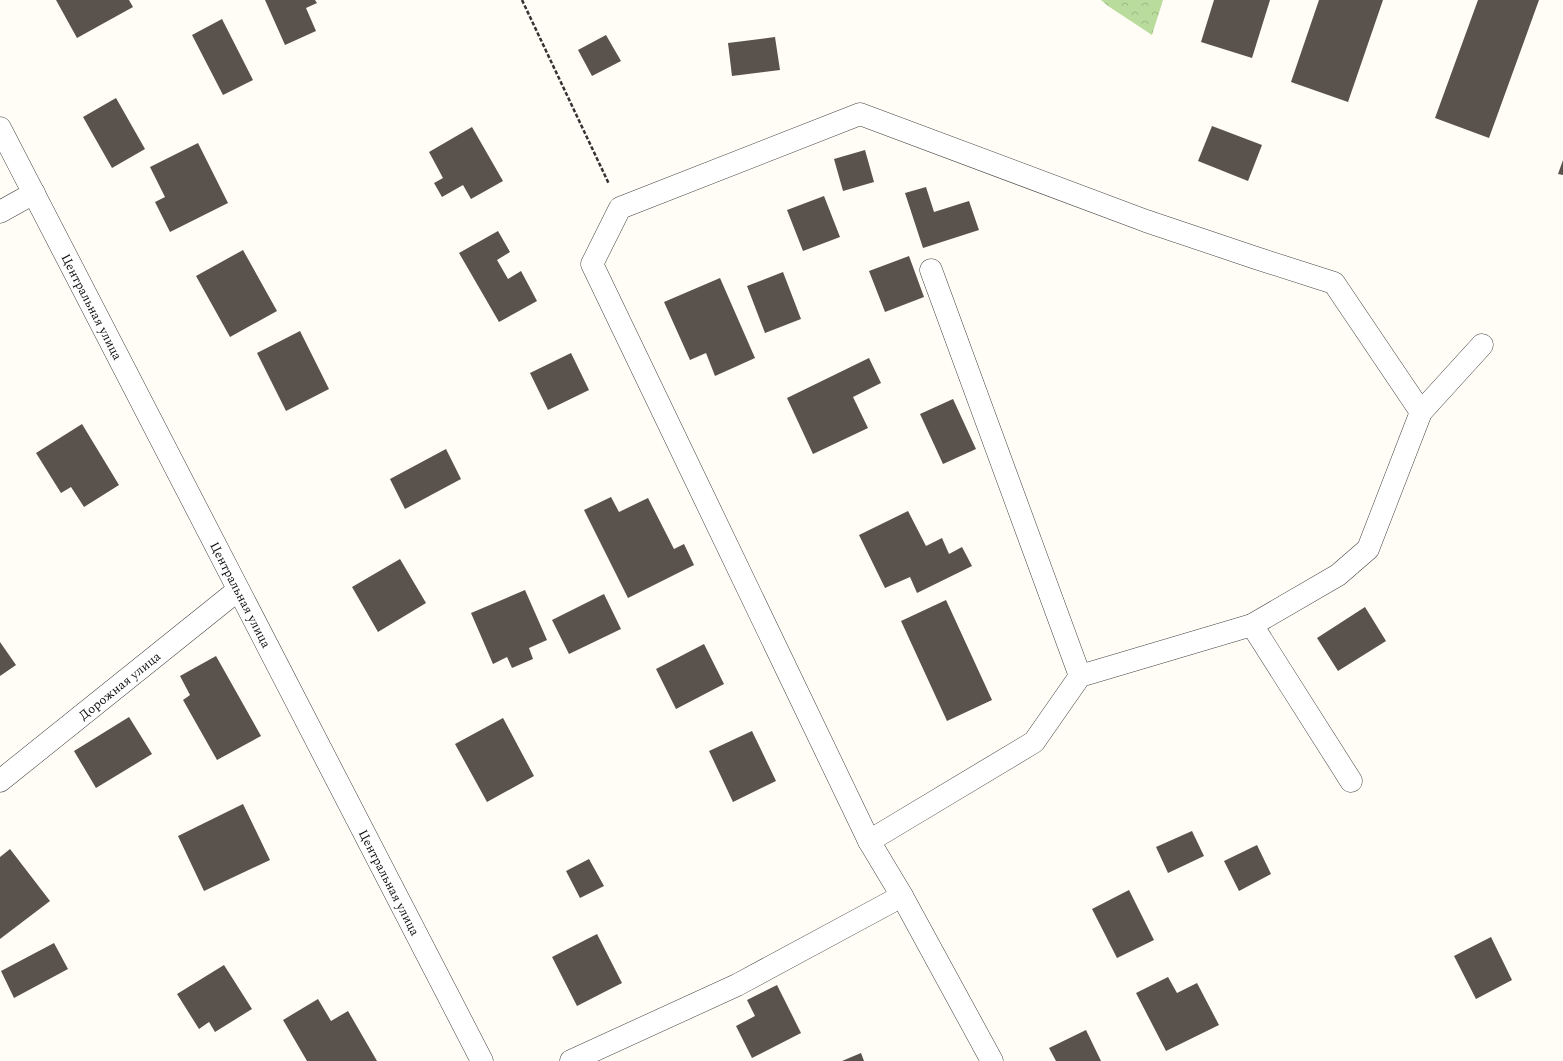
<svg xmlns="http://www.w3.org/2000/svg" width="1563" height="1061" font-family="Spectral,serif">
<style>
.forest{fill:url(#forest-crowns)}
.building{fill:#5a524d}
.lines{fill:none;stroke-linecap:round;stroke-linejoin:round}
.minor-casing{stroke:#444;stroke-width:23}
.path{stroke:#333;stroke-width:2.5;stroke-dasharray:4 2;stroke-linecap:butt}
.minor{stroke:#fff;stroke-width:22}
.labels{text-anchor:middle;stroke-width:4;stroke-linejoin:round;paint-order:stroke}
.street-label{font-size:13px;fill:#111;stroke:#fff}
</style>
<defs>
<pattern id="forest-crowns" width="20" height="18" patternUnits="userSpaceOnUse"><rect width="20" height="18" fill="#b9dc9c"/><path d="M2 6a3 3 0 1 1 6 0M12 15a3 3 0 1 1 6 0" fill="none" stroke="#9ebc85"/></pattern>
</defs>
<rect width="100%" height="100%" fill="#fffdf5"/>
<!-- forest -->
<path class="forest" d="M1101,0H1163L1152,35L1108,6Z"/>
<!-- building -->
<path class="building" d="M56,0H129L133,7L77,38Z
M265,0H315L317,3L306,8L316,31L285,45Z
M1214,0H1270L1252,58L1201,42Z
M1319,0H1383L1348,102L1291,82Z
M1478,0H1539L1489,138L1435,118Z
M222,19L253,80L223,95L192,35Z
M606,35L621,61L592,76L578,50Z
M775,37L780,70L732,76L728,43Z
M116,98L145,149L112,168L83,117Z
M1212,126L1262,145L1248,181L1198,161Z
M472,127L503,181L471,199L463,185L442,197L434,183L443,178L429,152Z
M198,143L228,203L170,232L155,202L165,197L150,167Z
M865,150L874,182L843,191L834,159Z
M1563,160V175L1558,174Z
M926,187L934,212L969,201L979,230L923,248L905,193Z
M824,196L840,237L803,251L787,210Z
M498,231L510,252L497,260L508,279L521,271L537,301L499,322L459,253Z
M243,250L277,311L230,337L196,276Z
M909,256L924,297L885,312L869,271Z
M783,272L801,319L765,333L747,286Z
M720,278L755,358L715,376L706,353L690,360L664,302Z
M300,331L329,389L286,411L257,353Z
M571,353L589,390L548,410L530,373Z
M869,358L881,383L853,397L868,428L813,454L787,398Z
M953,399L976,449L943,464L920,414Z
M82,424L119,485L84,507L71,487L61,493L36,453Z
M446,449L461,479L405,509L390,479Z
M611,497L619,512L648,498L674,549L684,544L694,565L628,598L584,510Z
M908,511L926,546L942,538L949,554L962,547L972,566L917,593L910,577L885,588L859,535Z
M400,559L426,603L378,632L352,587Z
M525,590L547,640L529,648L533,659L512,668L507,657L493,664L471,613Z
M604,594L621,629L569,654L552,620Z
M946,600L992,700L947,721L901,621Z
M1365,607L1386,641L1338,671L1317,638Z
M0,642L16,665L0,676Z
M704,644L724,684L676,709L656,669Z
M216,656L261,736L217,760L183,700L190,695L180,676Z
M129,717L152,754L96,788L74,751Z
M503,718L534,776L487,802L455,744Z
M752,731L776,781L733,802L709,751Z
M243,804L270,860L204,891L178,836Z
M1192,831L1204,856L1168,873L1156,847Z
M1257,845L1271,874L1239,891L1224,861Z
M10,849L50,901L0,939V857Z
M589,859L604,886L580,898L566,871Z
M1129,890L1154,940L1117,958L1092,909Z
M597,934L622,983L577,1006L552,957Z
M1491,937L1512,980L1476,999L1454,956Z
M54,943L68,969L14,998L1,971Z
M224,965L252,1009L215,1032L209,1022L199,1029L177,994Z
M1168,977L1177,993L1197,983L1219,1025L1166,1051L1136,993Z
M777,985L801,1033L752,1058L736,1026L755,1016L747,1000Z
M318,999L331,1021L348,1011L377,1061H307L283,1020Z
M1086,1030L1101,1061H1056L1049,1048Z
M861,1053L864,1061H842Z"/>
<g class="lines">
<!-- minor casing -->
<g class="minor-casing">
<g id="minor">
<path id="s1" d="M0,128L482,1061"/>
<path d="M0,212L34,193"/>
<path d="M931,270L1080,676"/>
<path d="M1252,625L1351,781"/>
<path id="s2" d="M0,781L238,590"/>
<path d="M869,841L1034,742L1080,676L1252,625L1338,575L1368,549L1421,412L1482,345"/>
<path d="M571,1061L737,985L902,896"/>
<path d="M992,1061L902,896L869,841L592,264L620,208L860,114L1146,221L1256,258L1334,283L1421,412"/>
</g>
</g>
<!-- path -->
<path class="path" d="M522,0L609,184"/>
<!-- minor -->
<use href="#minor" class="minor"/>
</g>
<g class="labels">
<!-- street labels -->
<g class="street-label">
<text dy="5" stroke="none"><textPath href="#s1" startOffset="201">Центральная улица</textPath></text>
<text dy="5" stroke="none"><textPath href="#s1" startOffset="525">Центральная улица</textPath></text>
<text dy="5" stroke="none"><textPath href="#s2" startOffset="153">Дорожная улица</textPath></text>
<text dy="5" stroke="none"><textPath href="#s1" startOffset="849">Центральная улица</textPath></text>
</g>
</g>
</svg>
